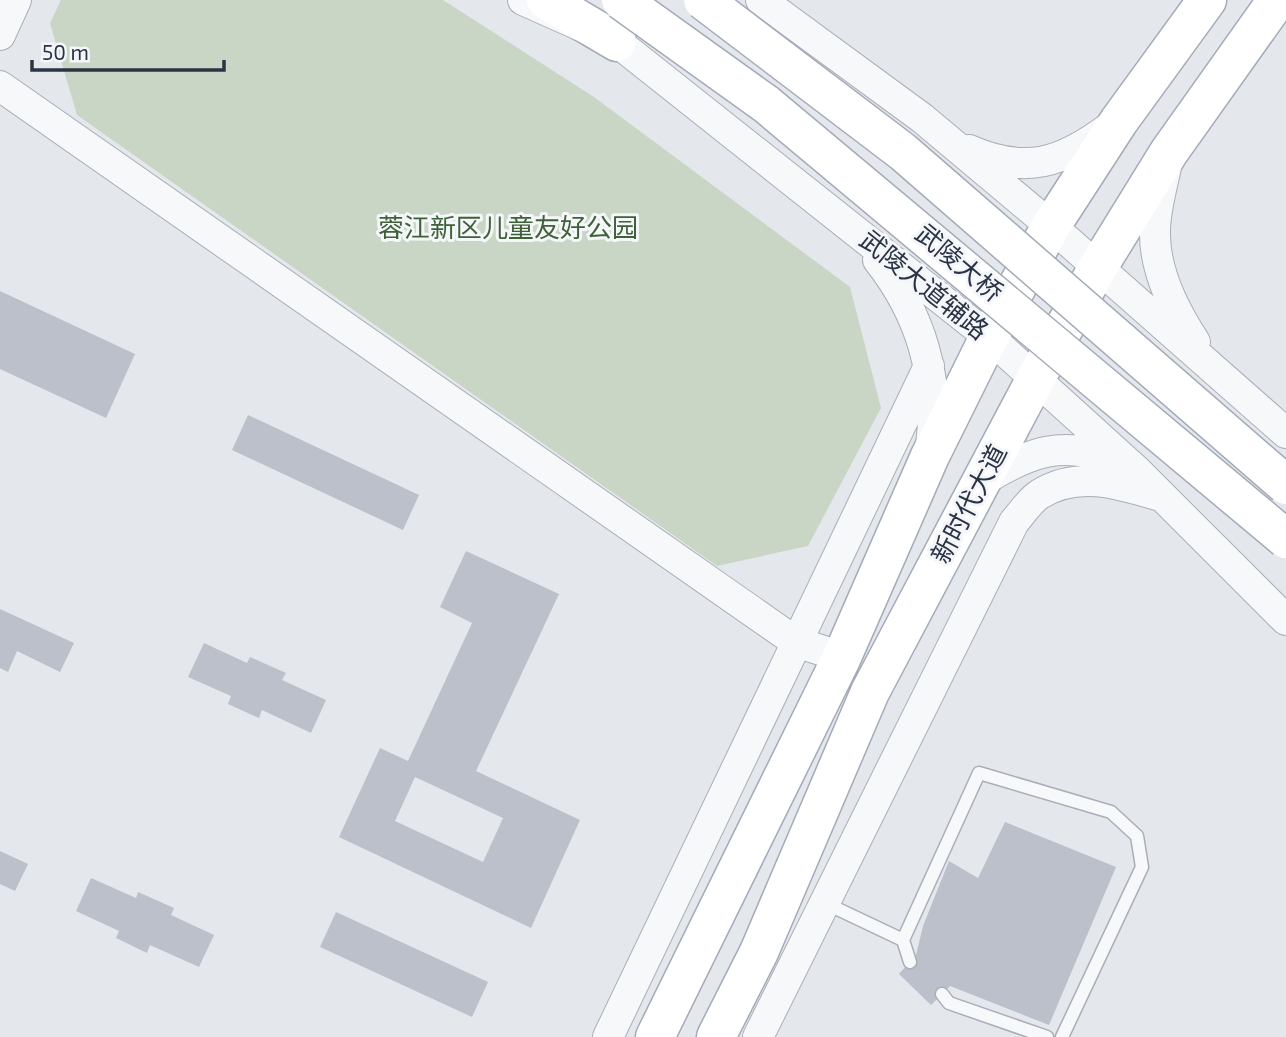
<svg xmlns="http://www.w3.org/2000/svg" width="1286" height="1037" font-family="'Exo 2','Noto Sans SC',sans-serif">
<style>
.green{fill:#c9d6c5}
.building{fill:#bbc0ca;fill-rule:evenodd}
.lines{fill:none;stroke-linecap:round;stroke-linejoin:round}
.service-casing{stroke:#a9aeb7;stroke-width:15}
.tertiary-casing{stroke:#a9aeb7;stroke-width:32}
.primary-casing{stroke:#a3abb8;stroke-width:41}
.service{stroke:#f7f8fa;stroke-width:12}
.tertiary{stroke:#f7f8fa;stroke-width:30}
.primary{stroke:#fff;stroke-width:38}
.primary-bridge-casing{stroke:#a3abb8;stroke-width:41;stroke-linecap:butt}
.primary-bridge{stroke:#fff;stroke-width:38}
.labels{text-anchor:middle;stroke-width:6;stroke-linejoin:round;paint-order:stroke}
.park-label{font-size:26px;fill:#3f6138;stroke:#f4f6f9}
.street-label{font-size:26px;fill:#2b3445;stroke:#f4f6f9}
</style>
<rect width="100%" height="100%" fill="#e4e7ec"/>
<!-- green -->
<path class="green" d="M61,0H443L594,97L850,287L881,408L808,546L717,566L77,115L50,23Z"/>
<!-- building -->
<path class="building" d="M0,291L135,354L106,418L0,369Z
M248,415L419,495L403,530L232,450Z
M466,551L559,594L476,771L580,820L531,928L339,837L380,748L408,761L472,623L440,607ZM415,777L503,818L483,862L395,821Z
M0,609L74,643L60,672L17,651L8,672L0,668Z
M204,643L247,663L250,657L286,673L282,680L326,700L311,733L262,710L259,718L228,704L231,696L188,677Z
M1005,822L1116,867L1049,1025L950,986L931,1005L899,974L916,955L923,926L949,861L978,878Z
M0,851L28,864L15,891L0,884Z
M91,878L136,898L138,892L174,908L171,915L214,935L199,967L150,945L147,953L116,938L119,931L76,911Z
M336,912L488,982L472,1017L320,947Z"/>
<g class="lines">
<!-- service casing -->
<g class="service-casing">
<path id="service" d="M825,903L903,940L979,773L1111,812L1137,836L1142,867L1062,1037
M903,940L910,962
M942,994L949,1003L1047,1037"/>
</g>
<!-- tertiary casing -->
<g class="tertiary-casing">
<path id="tertiary" d="M523,0L617,42L989,337L1136,470L1286,620
M761,0L922,118L1051,226L1286,433
M0,35L16,0
M0,86L796,642L842,657
M969,150C1026,175 1062,163 1110,127
M1166,167C1162,187 1155,210 1155,231C1154,270 1174,310 1195,342
M878,260C920,313 940,377 931,445
M981,482C1030,451 1065,438 1120,463
M608,1037L929,366
M758,1037L1014,522C1022,513 1030,500 1040,494C1078,470 1120,484 1160,496"/>
</g>
<!-- primary casing -->
<g class="primary-casing">
<path id="primary" d="M546,0L617,42
M655,1037L842,657L930,456L989,337L1051,226L1119,121L1207,0
M716,1037L759,952L870,692L1036,378L1098,267L1169,152L1277,0"/>
</g>
<!-- service -->
<use href="#service" class="service"/>
<!-- tertiary -->
<use href="#tertiary" class="tertiary"/>
<!-- primary -->
<use href="#primary" class="primary"/>
<!-- primary-bridge casing -->
<g class="primary-bridge-casing">
<path id="primary-bridge" d="M621,0L766,104L1286,539
M703,0L903,152L1286,485"/>
</g>
<!-- primary-bridge -->
<use href="#primary-bridge" class="primary-bridge"/>
</g>
<g class="labels">
<!-- park labels -->
<g class="park-label">
<text x="508" y="237">蓉江新区儿童友好公园</text>
</g>
<!-- street labels -->
<g class="street-label">
<text transform="translate(959 263) rotate(40)" y="9">武陵大桥</text>
<text transform="translate(924 285) rotate(39)" y="9">武陵大道辅路</text>
<text transform="translate(969 504) rotate(-62)" y="9">新时代大道</text>
</g>
</g>
<!-- scale -->
<path d="M32 60v10h192v-10" fill="none" stroke="#2b3445" stroke-width="3.5"/>
<text x="42" y="60" font-size="21" fill="#2b3445" stroke="#f4f6f9" stroke-width="5" paint-order="stroke">50 m</text>
</svg>
